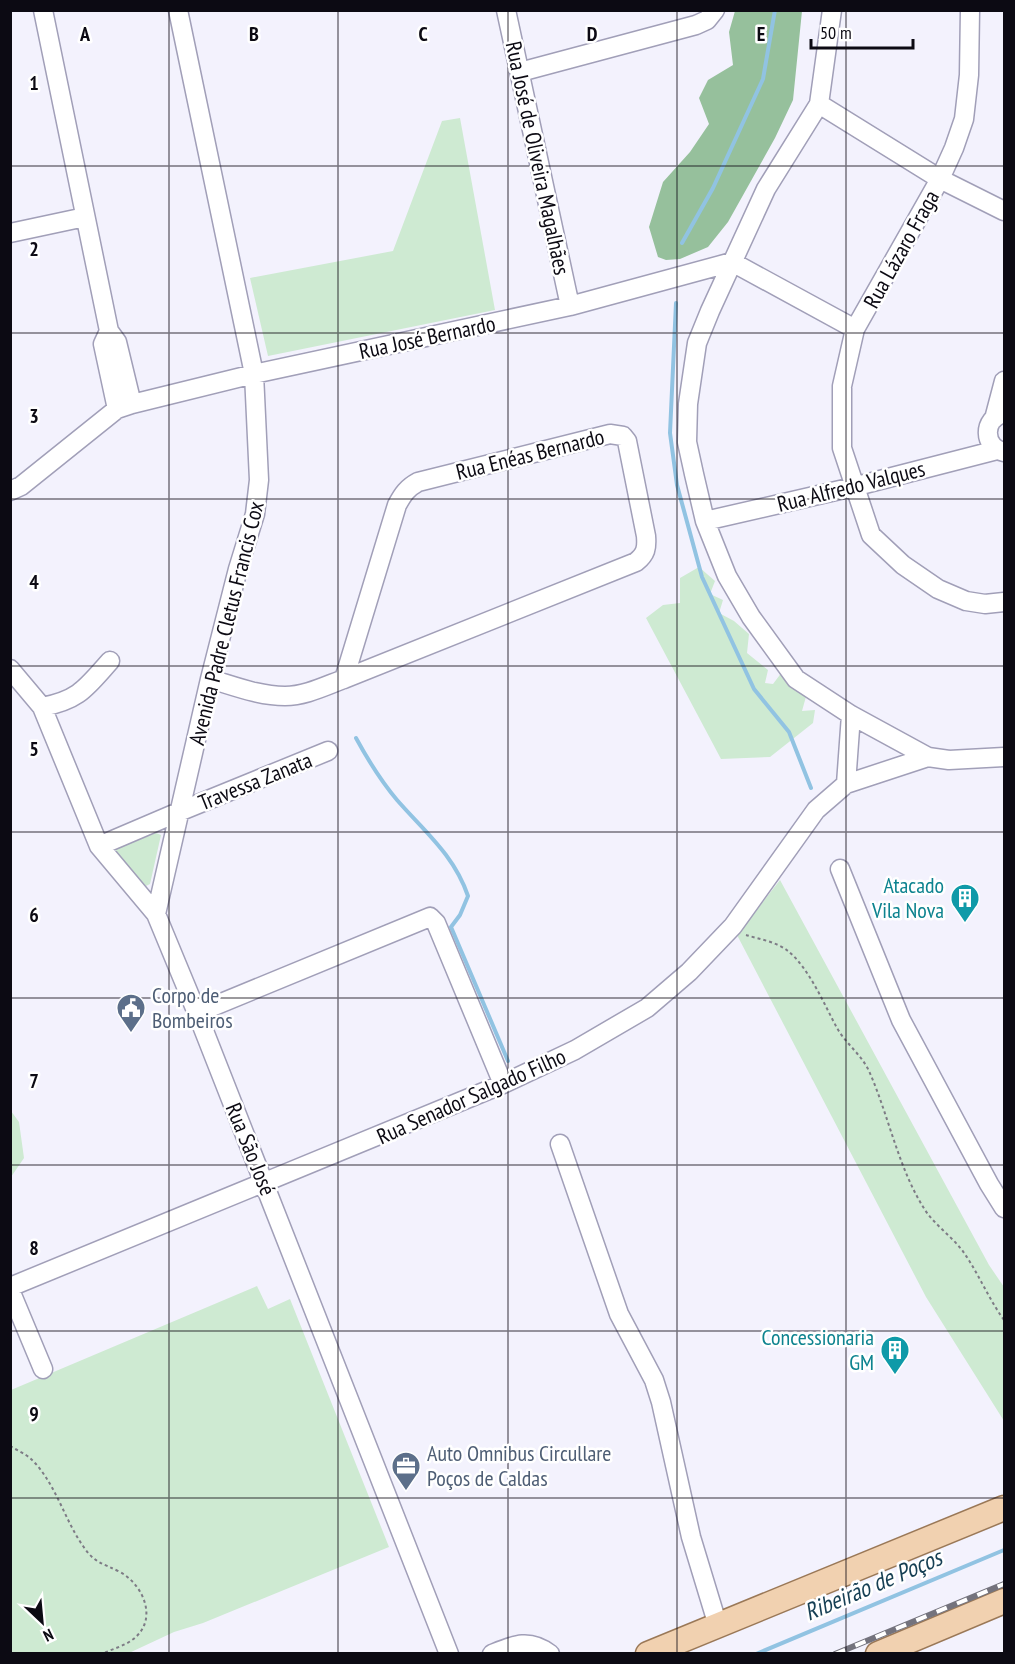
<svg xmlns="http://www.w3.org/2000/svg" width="1015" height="1664" font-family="'PT Sans Narrow',sans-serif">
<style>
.green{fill:#ceead2}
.forest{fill:#96c09c}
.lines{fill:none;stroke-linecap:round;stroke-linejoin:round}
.stream{stroke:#91c3e2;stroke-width:4}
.minor-casing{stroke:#a19fb8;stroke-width:21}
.major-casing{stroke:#9a7857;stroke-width:27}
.path{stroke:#7d7b85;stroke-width:2;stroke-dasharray:3 3;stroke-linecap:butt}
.minor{stroke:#fff;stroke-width:18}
.major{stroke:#f1d1b0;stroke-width:24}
.rail-casing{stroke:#74737d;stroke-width:6}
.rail{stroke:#fff;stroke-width:4;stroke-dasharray:11;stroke-linecap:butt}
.grid{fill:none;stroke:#0c0a13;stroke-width:1.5;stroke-opacity:0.55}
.labels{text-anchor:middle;stroke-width:5;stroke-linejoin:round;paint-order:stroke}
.street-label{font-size:22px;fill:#0c0a13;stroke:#fff}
.culture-label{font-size:22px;fill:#0d838f;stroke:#fff;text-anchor:end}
.service-label{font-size:22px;fill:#4e5e75;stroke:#fff;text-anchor:start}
.water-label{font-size:24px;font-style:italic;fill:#163f54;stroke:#fff}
.grid-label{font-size:20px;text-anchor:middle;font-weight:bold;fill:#0c0a13;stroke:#fff;stroke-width:5;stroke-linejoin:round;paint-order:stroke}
</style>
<rect width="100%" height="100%" fill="#f3f2fd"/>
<!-- green -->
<path class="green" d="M460,118L495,310L268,356L250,278L393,251L442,121Z
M699,567L715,581L710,594L723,600L719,613L734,621L749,634L747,653L768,670L765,683L773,684L782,672L807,693L802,711L815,710L813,723L770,757L721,759L646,618L663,605L680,603V578Z
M156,833L161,835L150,884L146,886L116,854V849Z
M780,880L989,1265L1004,1287V1421L926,1297L737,935Z
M11,1111L19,1122L24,1158L11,1177Z
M257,1286L268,1309L290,1299L389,1547L203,1623L174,1632L129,1653L11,1654V1390Z"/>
<!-- forest -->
<path class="forest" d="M735,11H802L793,100L775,138L728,222L708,247L680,259L666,260L658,257L649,227L663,182L690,152L709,124L699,98L708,80L733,65L729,32Z"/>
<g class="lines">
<!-- stream -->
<path class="stream" d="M682,243L713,188L763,79L775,10
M676,303L670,433L677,485L702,577L754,689L789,732L811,788
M356,738C368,760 381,781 397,800C425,832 454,855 468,896L460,915L451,927L508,1061
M756,1654L1004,1550"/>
<!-- minor casing -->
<g class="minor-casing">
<path id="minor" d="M43,10L109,331
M506,10L570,306
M832,10L819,104L766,189L710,311L697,343L688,404L687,442L694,474L705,521L727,576L751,617L796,679L851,715L928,757L949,760L1004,757
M970,10L969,75L964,119L954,148L940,179L855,329L842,386V448L871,535L903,565L938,589L966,601L985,604L1004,602
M520,72L696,25L707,20L715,10
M819,104L940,179L1004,211
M10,233L85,217
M117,409L103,344L109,331L117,342L132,404
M1004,413C982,419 983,447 1004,452
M994,419L1004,381
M10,491L21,486L117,409L132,404L254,374L570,306L732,262L855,329
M705,521L853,487L997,450
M10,669L42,707L99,846L156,914L197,1013L449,1654
M210,679C234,686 259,696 285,696C305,696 325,686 344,679L636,562C646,554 647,548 646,536L627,441L623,436L610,434L418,482C407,488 403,494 397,505L344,679
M42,707C79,700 86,688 110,661
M851,715L846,784L928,757
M99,846L181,811L328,751
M840,869L901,1020L989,1184L1004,1208
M156,914L210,679L238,569L255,514L259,480L254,374L178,10
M197,1013L430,917L436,923L503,1084
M560,1144L619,1314L654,1380L661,1402L691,1537L718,1626
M10,1287L503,1084L575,1050L647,1008L689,972L733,926L816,810L846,784
M10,1290L43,1369
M492,1654C514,1645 529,1638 550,1654"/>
</g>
<!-- major casing -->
<g class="major-casing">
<path id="major" d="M648,1654L1004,1508
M878,1654L1004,1601"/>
</g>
<!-- path -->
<path class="path" d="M746,935C759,939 777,942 788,951C809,968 824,1004 837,1028C846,1044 861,1054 869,1071C889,1116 898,1168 925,1210C935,1225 951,1236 962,1250C978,1272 988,1298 1004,1320
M10,1446C17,1450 25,1454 30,1458C55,1481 64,1519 83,1546C95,1564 103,1563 120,1572C144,1585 159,1621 132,1640C124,1646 112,1649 102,1654"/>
<!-- minor -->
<use href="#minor" class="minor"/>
<!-- major -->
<use href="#major" class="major"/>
<!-- rail casing -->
<g class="rail-casing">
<path id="rail" d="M835,1654L1004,1584"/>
</g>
<!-- rail -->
<use href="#rail" class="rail"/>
</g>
<!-- grid -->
<path class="grid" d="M169,10V1654M338,10V1654M508,10V1654M677,10V1654M846,10V1654M10,166H1004M10,333H1004M10,499H1004M10,666H1004M10,832H1004M10,998H1004M10,1165H1004M10,1331H1004M10,1498H1004"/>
<!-- icons -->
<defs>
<g id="building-pin" transform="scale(1.5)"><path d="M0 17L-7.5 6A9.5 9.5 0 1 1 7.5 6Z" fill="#0f9aa8" stroke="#fff"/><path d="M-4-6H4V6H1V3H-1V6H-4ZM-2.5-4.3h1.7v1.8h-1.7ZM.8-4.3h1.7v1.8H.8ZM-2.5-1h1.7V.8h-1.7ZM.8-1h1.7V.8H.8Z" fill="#fff"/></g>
<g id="civic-pin" transform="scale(1.5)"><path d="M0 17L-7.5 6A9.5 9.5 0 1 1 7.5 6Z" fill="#5c6f8a" stroke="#fff"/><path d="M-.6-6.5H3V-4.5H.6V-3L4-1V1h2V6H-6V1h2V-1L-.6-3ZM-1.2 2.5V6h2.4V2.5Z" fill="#fff"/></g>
<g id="office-pin" transform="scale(1.5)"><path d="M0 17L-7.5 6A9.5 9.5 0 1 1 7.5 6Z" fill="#5c6f8a" stroke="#fff"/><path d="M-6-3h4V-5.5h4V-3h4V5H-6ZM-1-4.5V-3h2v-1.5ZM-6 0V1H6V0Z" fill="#fff"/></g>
</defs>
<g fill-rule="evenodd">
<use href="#building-pin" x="965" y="898"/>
<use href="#civic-pin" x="131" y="1008"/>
<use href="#building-pin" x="895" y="1350"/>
<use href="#office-pin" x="406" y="1466"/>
</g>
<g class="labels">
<!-- street labels -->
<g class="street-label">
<text transform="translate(538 158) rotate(78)" y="8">Rua José de Oliveira Magalhães</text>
<text transform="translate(901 249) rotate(-61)" y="8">Rua Lázaro Fraga</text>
<text transform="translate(427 337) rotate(-12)" y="8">Rua José Bernardo</text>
<text transform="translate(530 454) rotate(-14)" y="8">Rua Enéas Bernardo</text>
<text transform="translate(851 486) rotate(-14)" y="8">Rua Alfredo Valques</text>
<text transform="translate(226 623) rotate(-76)" y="8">Avenida Padre Cletus Francis Cox</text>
<text transform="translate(255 781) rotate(-22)" y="8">Travessa Zanata</text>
<text transform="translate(471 1096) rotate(-24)" y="8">Rua Senador Salgado Filho</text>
<text transform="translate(251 1149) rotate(68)" y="8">Rua São José</text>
</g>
<!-- culture labels -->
<g class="culture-label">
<text x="944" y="893">Atacado<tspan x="944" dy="25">Vila Nova</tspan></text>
<text x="874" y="1345">Concessionaria<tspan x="874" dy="25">GM</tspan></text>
</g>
<!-- service labels -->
<g class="service-label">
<text x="152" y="1003">Corpo de<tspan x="152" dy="25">Bombeiros</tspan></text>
<text x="427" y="1461">Auto Omnibus Circullare<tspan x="427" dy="25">Poços de Caldas</tspan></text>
</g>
<!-- water labels -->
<g class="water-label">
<text transform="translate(873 1585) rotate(-23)" y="8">Ribeirão de Poços</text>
</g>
</g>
<g class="grid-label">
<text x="85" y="41">A</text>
<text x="254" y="41">B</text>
<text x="423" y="41">C</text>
<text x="592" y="41">D</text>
<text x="761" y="41">E</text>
<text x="34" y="90">1</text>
<text x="34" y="256">2</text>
<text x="34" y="423">3</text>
<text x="34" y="589">4</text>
<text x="34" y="756">5</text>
<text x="34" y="922">6</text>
<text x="34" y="1088">7</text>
<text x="34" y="1255">8</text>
<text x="34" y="1421">9</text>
</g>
<!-- border -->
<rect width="1015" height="1664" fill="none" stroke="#0c0a13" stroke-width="24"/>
<!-- north arrow -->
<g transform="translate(42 1622) rotate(154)" stroke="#ffffff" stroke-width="4.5" paint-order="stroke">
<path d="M0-4.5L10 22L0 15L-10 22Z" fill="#0c0a13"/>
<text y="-9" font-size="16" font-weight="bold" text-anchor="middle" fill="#0c0a13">N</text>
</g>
<!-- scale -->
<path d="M811 39v9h102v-9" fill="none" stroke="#0c0a13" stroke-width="3"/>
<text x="820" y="39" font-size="18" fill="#0c0a13" stroke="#ffffff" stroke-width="4.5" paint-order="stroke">50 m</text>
</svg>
